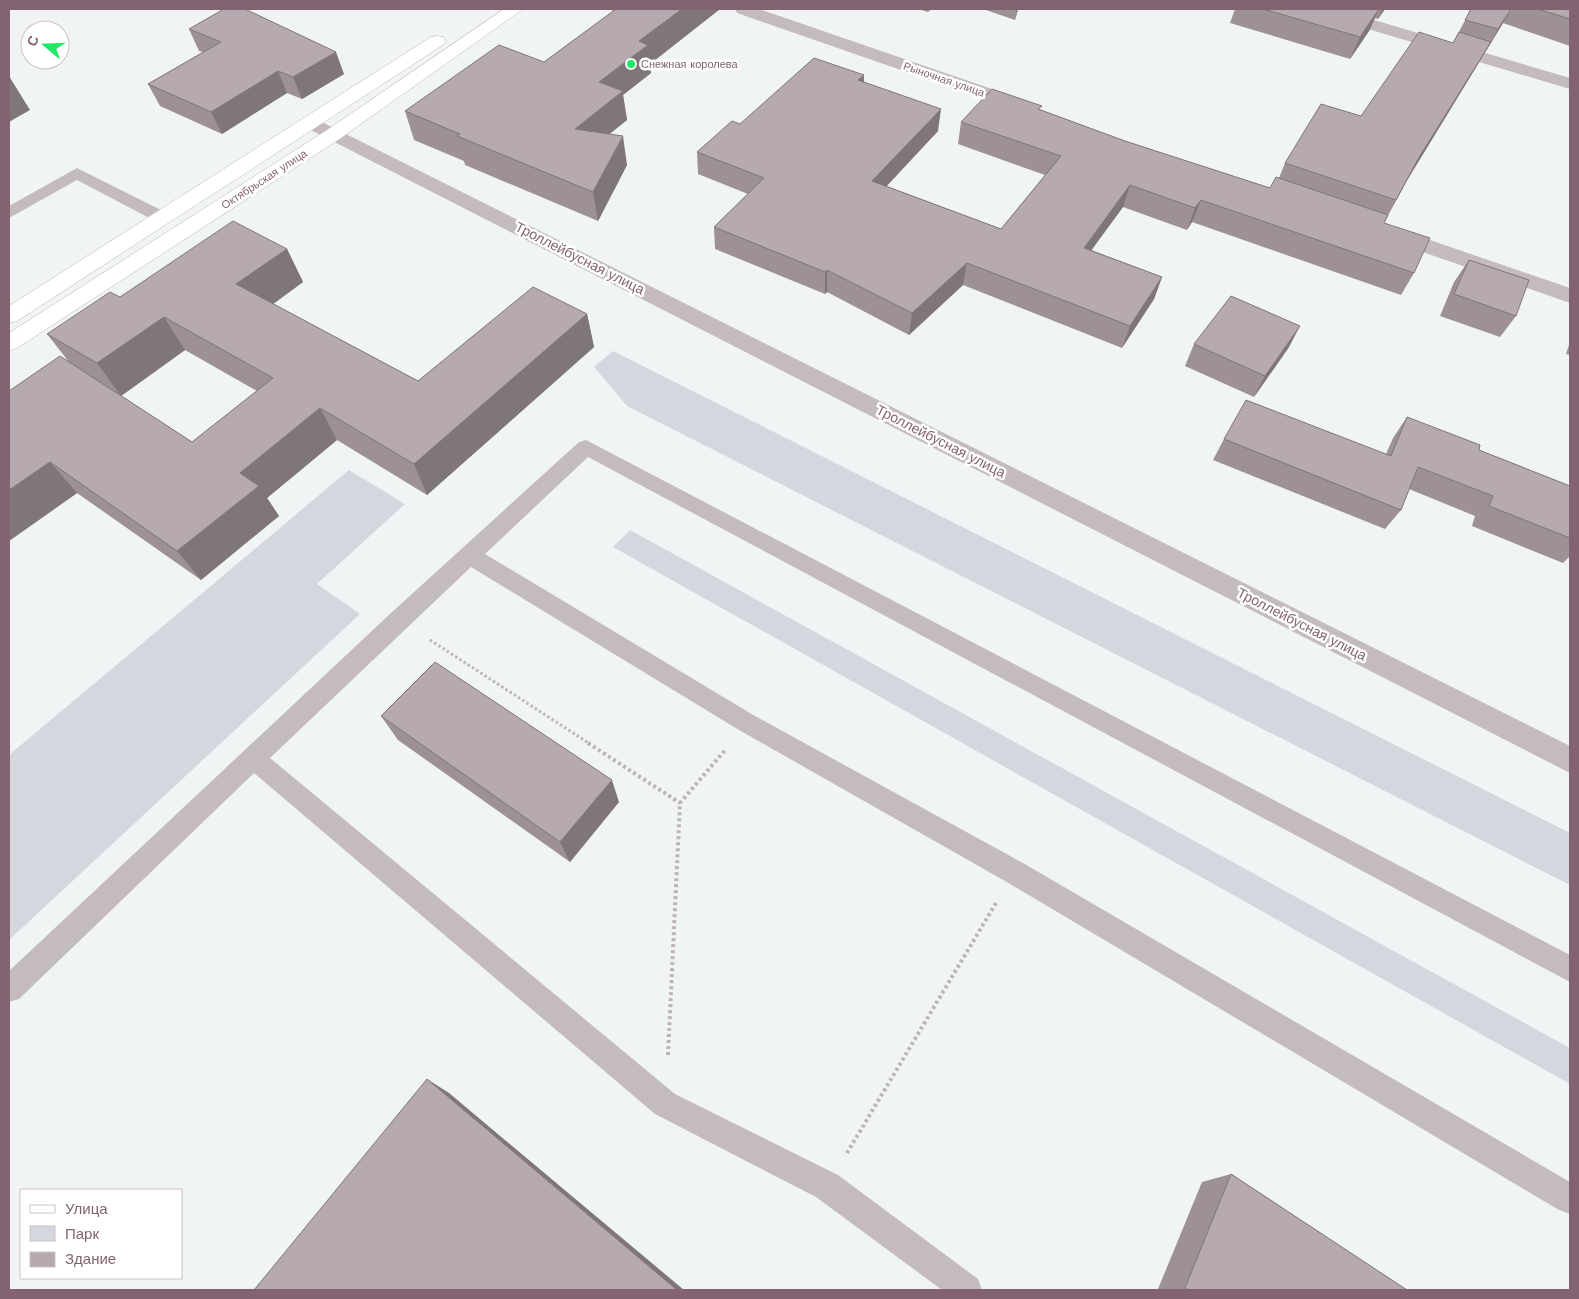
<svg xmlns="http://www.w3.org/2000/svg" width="1579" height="1299" font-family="'Work Sans',sans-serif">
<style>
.green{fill:#d5d7df}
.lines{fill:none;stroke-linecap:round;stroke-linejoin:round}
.secondary-casing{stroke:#bab0b4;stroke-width:1}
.path-far1{stroke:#bcb5b8;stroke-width:3;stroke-dasharray:2.5 2.5;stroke-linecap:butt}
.path{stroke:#bcb5b8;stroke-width:4;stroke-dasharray:3 3;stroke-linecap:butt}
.lane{fill:#c4bbbf;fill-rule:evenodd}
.street{fill:#c4bbbf;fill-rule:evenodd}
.secondary{fill:#fff;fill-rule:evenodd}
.wall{fill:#9d9196;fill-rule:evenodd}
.shaded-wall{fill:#7f767a}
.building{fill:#b6a9af;stroke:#7f767a}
.poi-dot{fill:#1cea65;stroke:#fff;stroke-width:2}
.labels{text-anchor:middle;stroke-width:5;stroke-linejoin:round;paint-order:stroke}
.far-poi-label{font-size:11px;fill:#836371;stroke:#fff;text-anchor:start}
.far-street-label{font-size:11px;fill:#836371;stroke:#fff}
.street-label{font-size:14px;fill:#836371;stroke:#fff}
</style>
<rect width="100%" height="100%" fill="#f1f4f5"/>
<!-- green -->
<path class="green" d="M613,351L1570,833V885L627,406L594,367Z
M349,470L405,504L317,584L360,614L9,940V755Z
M630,530L1570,1048V1084L613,547Z"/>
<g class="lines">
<!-- secondary casing -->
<g class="secondary-casing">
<path id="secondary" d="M504,9H523L341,138L17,348L9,351V333L327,130Z
M437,36L443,37L446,41L443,45L17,321L9,323V306L431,37Z"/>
</g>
<!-- path-far1 -->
<path class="path-far1" d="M430,640L590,744"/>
<!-- path -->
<path class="path" d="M588,743L680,803
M668,1055L680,803L726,749
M847,1153L996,903"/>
<!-- lane -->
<path class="lane" d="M77,168L169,214L171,218L169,222H157L77,180L9,218V206Z
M586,440L1570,955V982L588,457L485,554L755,716L1023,863L1570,1182V1214L1559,1210L1005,881L739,730L471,567L270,758L675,1094L838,1175L978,1279L982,1290H942L816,1197L655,1114L254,773L19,999L9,1002V971L391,613L579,442Z"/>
<!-- street -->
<path class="street" d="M735,9H759L1030,102L1032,106L1030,110H1016L737,13Z
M1312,9H1337L1570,78V89L1314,13Z
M312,117L1570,746V773L305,127L303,123L305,119Z
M1392,227L1570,288V303L1385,239L1382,234L1385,229Z"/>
<!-- secondary -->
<use href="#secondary" class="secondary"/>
</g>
<!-- wall -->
<path class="wall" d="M608,9H720L650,64L651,73L623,95L627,120L609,134L627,165L598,221L465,165L464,161L414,140L405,111L544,62L614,11Z
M918,9H932L928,12Z
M983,9H1018L1015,20Z
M1235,9H1385L1378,19L1375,18L1369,31L1350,59L1230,23Z
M1471,9H1570V46L1503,23L1409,177L1384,223L1414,273L1401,295L1192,222L1187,230L1123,207L1091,250L1162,277L1154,299L1122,348L963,285L909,335L827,292L825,294L715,249L714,227L748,194L698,174L697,152L740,124L864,75V82L938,131L886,186L1001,229L1045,175L958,144L961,122L1041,110L1125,141L1270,188L1279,178L1285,163L1361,116L1453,43Z
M189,29L344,74L302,99L287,93L222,134L160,106L148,84L203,52L199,51Z
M287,249L303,282L273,304L418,381L587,314L594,347L427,495L337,440L267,498L279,516L201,580L77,493L9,541L69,362L47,334ZM185,350L257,391L192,442L121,396Z
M1469,260L1516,316L1500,337L1440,316L1454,282Z
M1570,342V355L1566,354Z
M1194,344L1289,347L1254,397L1185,366Z
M1407,417L1479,450L1570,486V556L1563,563L1472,526L1475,516L1409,489L1401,510L1385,529L1213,460L1224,439L1386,454L1393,438Z
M381,716L619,802L570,862L398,740Z
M1231,1174L1407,1290H1160L1158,1289L1202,1182Z"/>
<!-- shaded-wall -->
<path class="shaded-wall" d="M682,9H720L650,64L651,73L623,95L627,120L580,158L575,129L599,82L639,41Z
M1017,9H1018L1015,20Z
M1379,9L1369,31L1350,59L1360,37Z
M1382,9H1385L1378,19Z
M1511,9L1503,23L1486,51L1498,29Z
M1491,42L1478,64L1406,182L1418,159Z
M336,52L344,74L302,99L293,77Z
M278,71L287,93L222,134L211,112Z
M864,75L863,97L858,80Z
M9,76L30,110L9,122Z
M941,109L938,131L871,203L872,181Z
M623,136L627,165L598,221L593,192Z
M1130,185L1123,207L1077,270L1084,248Z
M1201,200L1192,222L1187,230L1195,208Z
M287,249L303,282L254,318L236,284Z
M967,263L963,285L909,335L912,313Z
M827,270V292L825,294V272Z
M1162,277L1154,299L1122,348L1130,326Z
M587,314L594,347L427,495L414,464Z
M164,317L185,350L121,396L97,363Z
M1300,326L1289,347L1254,397L1265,376Z
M320,408L337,440L267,498L279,516L201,580L177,551L240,473Z
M50,462L77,493L9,541V490Z
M612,780L619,802L570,862L560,842Z
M427,1079L449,1093L684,1290H677Z"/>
<!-- building -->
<path class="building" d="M224,9H245L336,52L293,77L278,71L211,112L148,84L221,42L189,29Z
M616,9H682L639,41L648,45L599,82L623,91L575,129L623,136L593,192L457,136L460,134L405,111L499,45L544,62Z
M1263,9H1379L1360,37Z
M1471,9H1511L1498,29L1465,20Z
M1538,9H1570V19Z
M1419,32L1453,43L1459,32L1491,42L1418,159L1396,200L1285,163L1321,104L1361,116Z
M814,58L864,75L858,80L941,109L872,181L1001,229L1061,156L961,122L992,89L1042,106L1038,109L1125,141L1270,188L1276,177L1388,215L1384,223L1430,238L1414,273L1201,200L1195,208L1130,185L1084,248L1162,277L1130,326L967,263L912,313L827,270L825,272L714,227L764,178L697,152L732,121L740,124Z
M233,221L287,249L236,284L418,381L533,287L587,314L414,464L320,408L240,473L259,486L177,551L50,462L9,490V391L60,356L192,442L273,378L164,317L97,363L47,334L110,292L120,297Z
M1469,260L1529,280L1516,316L1454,294Z
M1231,296L1300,326L1265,376L1194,344Z
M1246,400L1391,456L1407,417L1480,445L1479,450L1570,486V538L1489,506L1493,496L1418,467L1401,510L1224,439Z
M435,662L612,780L560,842L381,716Z
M427,1079L677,1290H254Z
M1231,1174L1407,1290H1188L1185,1288Z"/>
<!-- markers -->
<circle class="poi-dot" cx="631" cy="64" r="5"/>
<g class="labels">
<!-- far-poi labels -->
<g class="far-poi-label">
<text x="641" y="68">Снежная королева</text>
</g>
<!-- far-street labels -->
<g class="far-street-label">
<text transform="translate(944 79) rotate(19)" y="4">Рыночная улица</text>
<text transform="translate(264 179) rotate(-33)" y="4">Октябрьская улица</text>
</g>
<!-- street labels -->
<g class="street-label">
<text transform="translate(580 258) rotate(27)" y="5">Троллейбусная улица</text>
<text transform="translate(941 441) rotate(27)" y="5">Троллейбусная улица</text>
<text transform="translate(1302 624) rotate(27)" y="5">Троллейбусная улица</text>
</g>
</g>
<!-- border -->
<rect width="1579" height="1299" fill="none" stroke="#836371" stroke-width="20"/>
<!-- legend -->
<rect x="20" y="1189" width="162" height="90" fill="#ffffff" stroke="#cdc1c6"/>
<rect x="30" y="1205" width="25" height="8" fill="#ffffff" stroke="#cdc1c6"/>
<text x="65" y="1214" font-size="15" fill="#836371">Улица</text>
<rect x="30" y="1226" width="25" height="15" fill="#d5d7df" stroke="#cdc1c6"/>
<text x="65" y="1239" font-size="15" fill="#836371">Парк</text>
<rect x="30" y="1252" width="25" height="15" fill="#b6a9af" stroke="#cdc1c6"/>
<text x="65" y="1264" font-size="15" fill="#836371">Здание</text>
<!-- north arrow -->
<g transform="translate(45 45) rotate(289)"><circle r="24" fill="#ffffff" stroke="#cdc1c6"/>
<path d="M0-4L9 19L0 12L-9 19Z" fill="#1cea65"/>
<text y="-8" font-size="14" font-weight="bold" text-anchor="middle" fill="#836371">С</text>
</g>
</svg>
